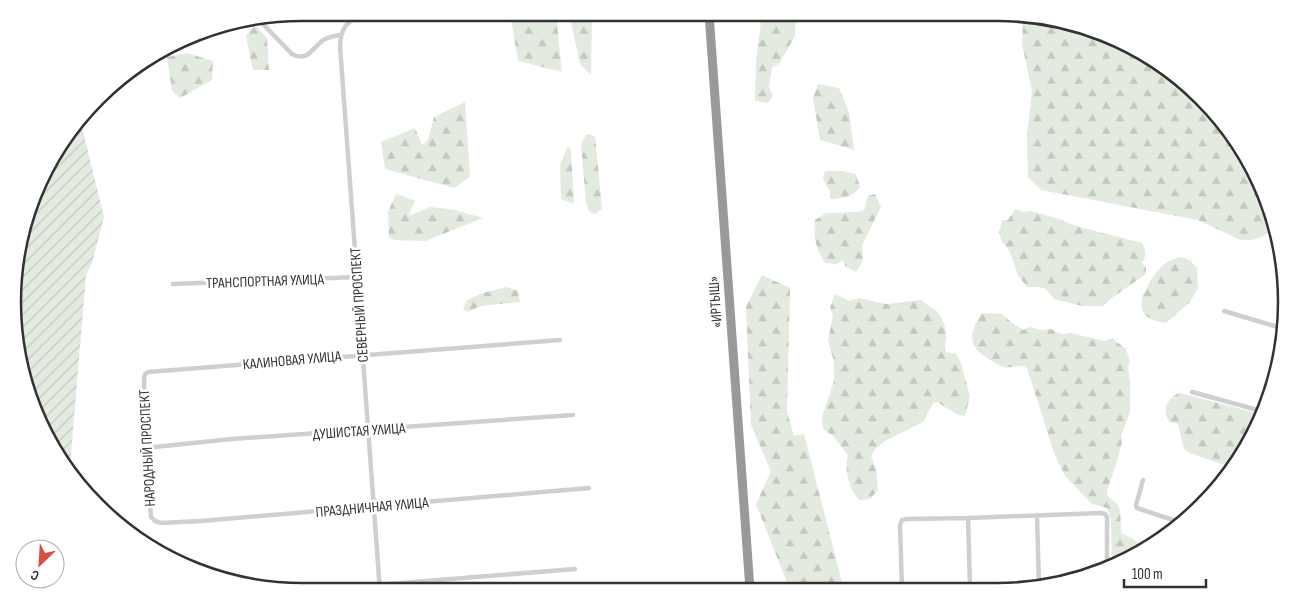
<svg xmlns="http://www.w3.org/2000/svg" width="1299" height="604" font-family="'Sofia Sans Condensed',sans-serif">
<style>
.forest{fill:url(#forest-firs)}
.garden{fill:url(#garden-furrows)}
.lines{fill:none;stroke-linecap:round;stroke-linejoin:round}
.street{stroke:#cfcfcf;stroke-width:4.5}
.highway{stroke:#999;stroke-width:9}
.labels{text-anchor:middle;stroke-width:5;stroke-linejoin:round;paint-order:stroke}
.street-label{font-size:15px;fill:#323232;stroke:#fff}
.rim{fill:none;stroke:#323232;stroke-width:2.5}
</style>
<defs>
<pattern id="forest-firs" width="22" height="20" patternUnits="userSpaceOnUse" patternTransform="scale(1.25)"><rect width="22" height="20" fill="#e3eadf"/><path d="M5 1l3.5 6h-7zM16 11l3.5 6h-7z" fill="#c3c9c0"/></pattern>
<pattern id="garden-furrows" width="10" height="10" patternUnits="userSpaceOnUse" patternTransform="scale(1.25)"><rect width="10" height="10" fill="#e3eadf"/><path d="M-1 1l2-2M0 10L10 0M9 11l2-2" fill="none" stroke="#c3c9c0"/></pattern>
</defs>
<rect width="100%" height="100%" fill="#fff"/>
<!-- forest -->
<path class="forest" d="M510,13H556L562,72L518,61Z
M569,13H592L591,75L580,64Z
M762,13H796L795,36L779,64L772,67L769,87L773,96L768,103L755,101L756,61Z
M1023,18L1108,35L1202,97L1265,191L1272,230L1262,237L1251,240H1240L1198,220L1041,190L1028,177L1027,134L1032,91L1022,44Z
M255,25L267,38L269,70H253L246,36Z
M187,53L213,61L212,80L180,98L172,91L167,57Z
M818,84L839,88L849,112L854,150L820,140L813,98Z
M465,102L470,177L454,188L385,169L381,142L415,128L422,145L428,140L434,117Z
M587,134L595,136L602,209L594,214L589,211L586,202L581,144Z
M568,146L571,150L574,204L561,199L560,165Z
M825,171H841L856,174L860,187C852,198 843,198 830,199V191L823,179Z
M396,194L415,201L408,216L431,207L455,210L483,218L425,241L394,240L389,238L388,212Z
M875,194L881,207L862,245L863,260L856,272L845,266L843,260L837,264L825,263C816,247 813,239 815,220L826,213L858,212L864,210L868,196Z
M1015,209L1024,212L1031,211L1056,218L1076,226L1142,243C1146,251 1147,255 1142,263L1146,267V274L1109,300L1103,306H1082L1054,299L1046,289L1038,287H1027L1018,275L1010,252L1001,240L999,232L1002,221L1008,220Z
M1180,257L1190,260L1197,268L1198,288L1190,302L1166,323C1152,321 1138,316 1142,299C1142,295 1146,292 1147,288C1151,278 1159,267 1169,261C1172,259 1177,258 1180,257Z
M762,275L790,288L787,412L794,436L804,434L844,590H790L756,504L771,471L751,425L746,307Z
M507,287L518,291L520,302L481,306L467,312L463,309L467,300L483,293Z
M835,294L849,301L859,298L886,304L922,300C926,305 933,308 938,312C942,317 947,330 946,336C946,343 944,342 946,352L956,354L961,363L970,396L965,416L958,415L937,402L933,403L923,422L885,441L876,448L871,456L876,470L878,490L870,499L859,500C849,488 844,470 848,455L833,436L823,429L822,417L834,381V362L828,340L833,316L830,308Z
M982,313L1002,314L1012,323L1023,330L1030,327L1040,330L1051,329C1059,333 1059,336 1070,333L1105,341L1112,338L1126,349L1130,362L1128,368L1130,382V412L1121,436L1122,442L1118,458L1107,491V495C1110,498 1114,501 1117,504C1123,513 1119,525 1122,534L1132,538L1144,548L1112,567L1111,519L1107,508L1092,504L1065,476L1054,453L1027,368C1019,363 1012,369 1004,367C998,365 992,361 987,358C966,345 970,331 982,313Z
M1180,393L1256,413L1260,420L1233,468L1190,453L1184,449L1178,424L1170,422C1160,412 1168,396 1180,393Z"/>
<!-- garden -->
<path class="garden" d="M81,123L104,217L92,263L86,275L70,466L42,430L15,340L18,245L51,157Z"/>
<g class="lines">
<!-- street -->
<path class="street" d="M364,13C347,22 341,26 340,46L380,591
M259,20L292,54C307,62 312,49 322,41C328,36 334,36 341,35
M173,284L357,277
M1224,311L1281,328
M560,340L148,372L145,374L144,379L145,448L151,517L155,521L161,523L201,521L589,488
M1192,392L1265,412
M145,448L232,439L573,415
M1143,480L1136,505L1137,508L1182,523
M1037,515L1039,588
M968,518L970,589
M902,589L900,525L902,520L907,519L968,518L1101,513L1105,514L1107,517V570
M301,591L575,569"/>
<!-- highway -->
<path class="highway" d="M709,13L750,590"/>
</g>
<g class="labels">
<!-- street labels -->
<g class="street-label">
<text transform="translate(265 281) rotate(-2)" y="5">ТРАНСПОРТНАЯ УЛИЦА</text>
<text transform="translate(715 302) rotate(-94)" y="5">«ИРТЫШ»</text>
<text transform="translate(359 305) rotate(-94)" y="5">СЕВЕРНЫЙ ПРОСПЕКТ</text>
<text transform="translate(292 360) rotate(-5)" y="5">КАЛИНОВАЯ УЛИЦА</text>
<text transform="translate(359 431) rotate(-4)" y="5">ДУШИСТАЯ УЛИЦА</text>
<text transform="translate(147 448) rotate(-93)" y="5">НАРОДНЫЙ ПРОСПЕКТ</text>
<text transform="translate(372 507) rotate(-5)" y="5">ПРАЗДНИЧНАЯ УЛИЦА</text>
</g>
</g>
<!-- crop -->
<path d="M0 0H1299V604H0ZM302 21H997A281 281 0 0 1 1278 302V302A281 281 0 0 1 997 583H302A281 281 0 0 1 21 302V302A281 281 0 0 1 302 21Z" fill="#fff" fill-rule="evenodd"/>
<path class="rim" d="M302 21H997A281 281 0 0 1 1278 302V302A281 281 0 0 1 997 583H302A281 281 0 0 1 21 302V302A281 281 0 0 1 302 21Z"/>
<!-- north arrow -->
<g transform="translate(40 564) rotate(205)"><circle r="24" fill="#ffffff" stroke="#adadad"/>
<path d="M0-4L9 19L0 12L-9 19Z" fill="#d94f43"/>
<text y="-8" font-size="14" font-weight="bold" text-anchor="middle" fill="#323232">С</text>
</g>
<!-- scale -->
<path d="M1124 579v8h82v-8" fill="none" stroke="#323232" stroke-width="2.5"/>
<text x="1132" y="579" font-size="15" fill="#323232" stroke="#ffffff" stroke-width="4" paint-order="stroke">100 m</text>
</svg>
